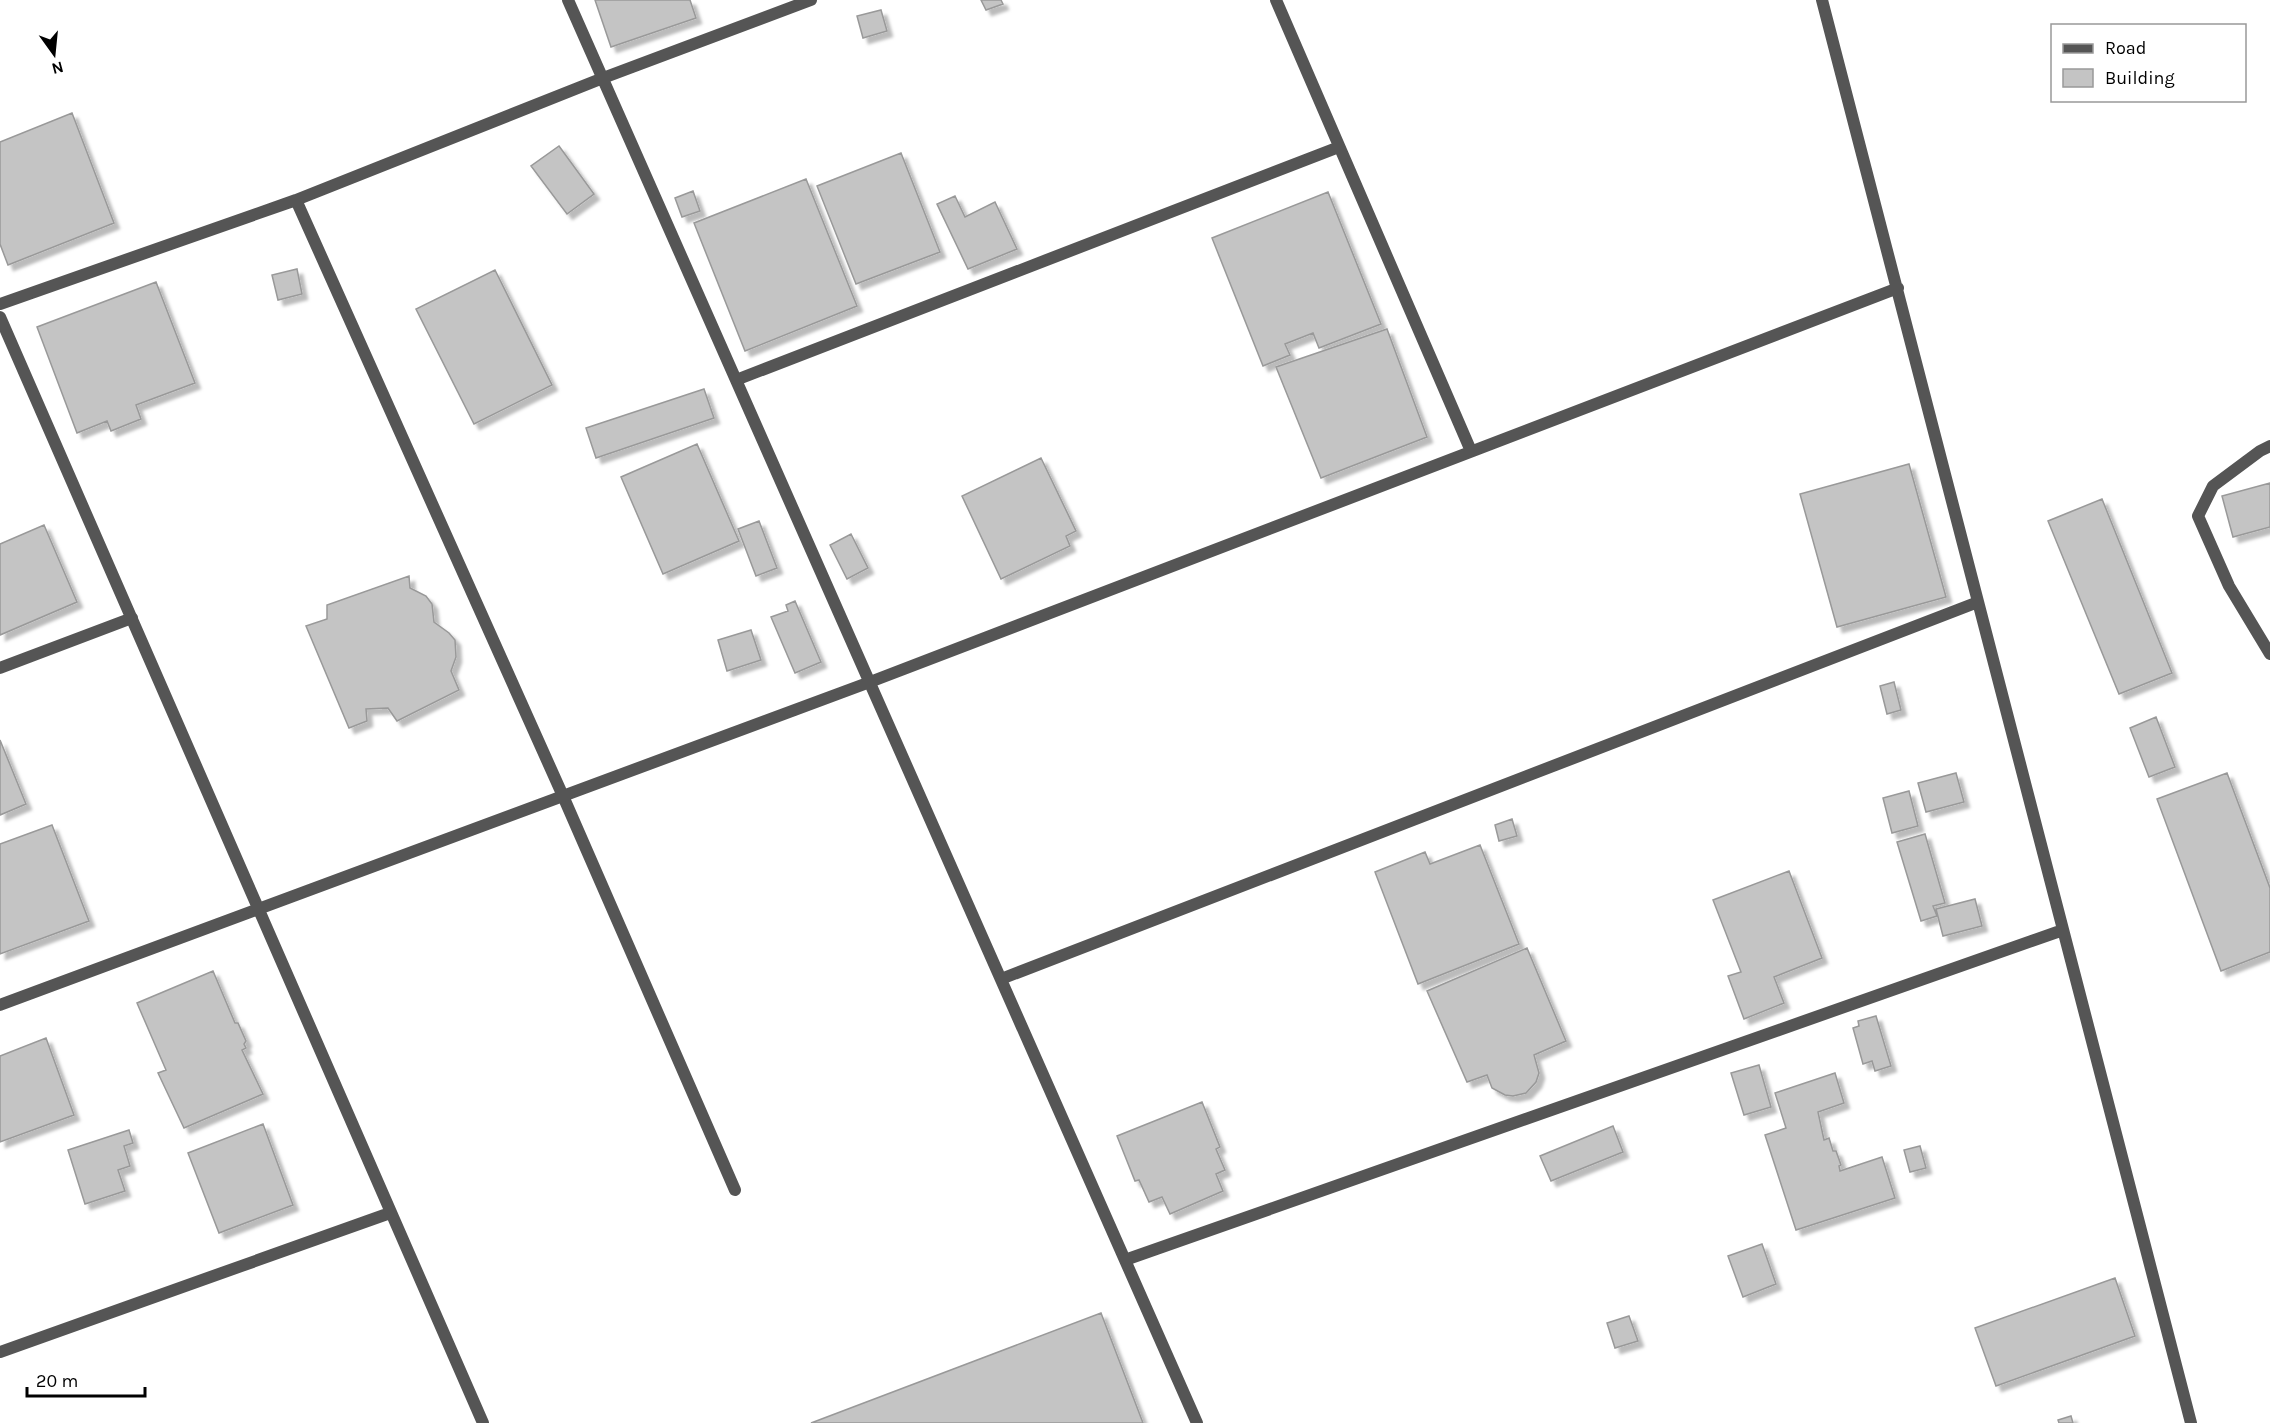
<svg xmlns="http://www.w3.org/2000/svg" width="2270" height="1423" font-family="Karla,sans-serif">
<style>
.building{fill:#c4c4c4;stroke:#999;stroke-width:1.5;filter:url(#shadow)}
.lines{fill:none;stroke-linecap:round;stroke-linejoin:round}
.service{stroke:#555;stroke-width:12}
.minor{stroke:#555;stroke-width:12}
</style>
<defs>
<filter id="shadow"><feDropShadow dx="5.5" dy="5.5" stdDeviation="1.5" flood-color="#0004"/></filter>
</defs>
<rect width="100%" height="100%" fill="#fff"/>
<!-- building -->
<path class="building" d="M595,0H690L696,18L611,47Z
M981,0H1001L1003,4L986,10Z
M881,10L887,31L863,38L857,16Z
M72,113L114,223L8,265L0,244V142Z
M559,146L594,194L567,214L531,166Z
M901,153L940,252L856,284L817,186Z
M806,179L857,306L745,351L694,223Z
M693,191L700,211L682,217L675,198Z
M1328,192L1381,324L1319,348L1313,333L1285,344L1290,355L1263,366L1212,238Z
M955,196L965,217L995,202L1017,249L968,269L937,204Z
M297,269L302,294L278,300L272,275Z
M495,270L552,385L474,424L416,309Z
M156,282L195,383L136,405L141,419L111,431L107,421L77,433L37,327Z
M1387,329L1427,437L1321,478L1276,367Z
M704,389L714,418L596,458L586,428Z
M697,444L739,541L663,574L621,477Z
M1041,458L1076,531L1066,536L1070,546L1001,579L962,496Z
M1909,464L1946,597L1837,627L1800,494Z
M2270,483V527L2233,537L2222,496Z
M2102,499L2172,673L2119,694L2048,521Z
M759,521L777,568L756,576L738,529Z
M44,525L77,602L0,635V544Z
M851,534L868,568L847,579L830,545Z
M409,576L410,588L426,596L432,604L434,622L449,633L455,640L456,657L451,671L459,690L397,721L388,708L366,709L367,721L349,728L306,626L327,619V605Z
M795,601L821,662L795,673L771,617L788,611L786,605Z
M751,630L761,660L727,671L718,640Z
M1894,682L1901,710L1887,714L1880,686Z
M2156,717L2175,767L2149,777L2130,728Z
M0,740L26,804L0,815Z
M1956,773L1964,802L1926,812L1918,783Z
M2227,773L2270,888V952L2221,971L2157,799Z
M1909,791L1918,826L1892,833L1883,798Z
M1512,819L1517,836L1499,841L1495,825Z
M52,825L89,921L0,954V844Z
M1925,834L1945,903L1933,906L1937,916L1921,921L1897,842Z
M1480,845L1519,944L1418,984L1375,872L1425,852L1430,864Z
M1789,871L1822,958L1774,977L1784,1003L1744,1019L1728,976L1741,972L1713,900Z
M1975,899L1982,926L1943,936L1936,909Z
M1527,948L1566,1041L1534,1055L1539,1073L1536,1082L1526,1093L1513,1096L1505,1095L1492,1088L1487,1075L1467,1082L1427,991Z
M213,971L235,1023H238L246,1041L244,1044L246,1048L242,1050L263,1094L184,1128L158,1073L166,1070L137,1003Z
M1876,1016L1891,1066L1875,1071L1872,1061L1863,1064L1853,1028L1859,1026L1858,1021Z
M46,1038L74,1115L0,1142V1056Z
M1759,1065L1771,1107L1744,1115L1731,1073Z
M1835,1073L1844,1103L1818,1112L1824,1140L1829,1138L1833,1151H1836L1841,1165L1839,1166L1840,1171L1882,1157L1895,1198L1796,1230L1765,1135L1786,1128L1775,1093Z
M1202,1102L1220,1147L1216,1149L1225,1170L1216,1174L1223,1191L1170,1214L1162,1197L1149,1202L1139,1180L1135,1181L1117,1136Z
M263,1124L293,1205L219,1233L188,1153Z
M1613,1126L1623,1152L1551,1181L1540,1156Z
M129,1130L133,1143L124,1146L130,1166L118,1170L125,1191L85,1204L68,1150Z
M1920,1146L1926,1168L1910,1172L1904,1150Z
M1762,1244L1776,1284L1743,1297L1728,1256Z
M2115,1278L2135,1336L1996,1386L1975,1328Z
M1101,1313L1143,1423H811Z
M1629,1316L1638,1341L1615,1348L1607,1323Z
M2071,1416L2073,1423H2059L2058,1420Z"/>
<g class="lines">
<!-- service -->
<path class="service" d="M2270,446L2260,451L2213,486L2198,516L2229,586L2270,654
M563,796L735,1190"/>
<!-- minor -->
<path class="minor" d="M568,0L1197,1423
M1276,0L1471,451
M1822,0L2191,1423
M296,200L563,796
M0,304L296,200L603,78L811,0
M0,317L483,1423
M736,380L1339,147
M0,668L132,618
M1001,979L1978,602
M0,1005L870,682L1898,288
M1125,1260L2063,930
M0,1352L390,1213"/>
</g>
<!-- legend -->
<rect x="2051" y="24" width="195" height="78" fill="#ffffff" stroke="#999999" stroke-width="1.5"/>
<rect x="2063" y="44" width="30" height="9" fill="#555555" stroke="#999999" stroke-width="1.5"/>
<text x="2105" y="54" font-size="18" fill="#000000">Road</text>
<rect x="2063" y="69" width="30" height="18" fill="#c4c4c4" stroke="#999999" stroke-width="1.5"/>
<text x="2105" y="84" font-size="18" fill="#000000">Building</text>
<!-- north arrow -->
<g transform="translate(54 54) rotate(165)" stroke="#ffffff" stroke-width="4.5" paint-order="stroke">
<path d="M0-4.5L10 22L0 15L-10 22Z" fill="#000000"/>
<text y="-9" font-size="16" font-weight="bold" text-anchor="middle" fill="#000000">N</text>
</g>
<!-- scale -->
<path d="M27 1387v9h118v-9" fill="none" stroke="#000000" stroke-width="3"/>
<text x="36" y="1387" font-size="18" fill="#000000" stroke="#ffffff" stroke-width="4.5" paint-order="stroke">20 m</text>
</svg>
